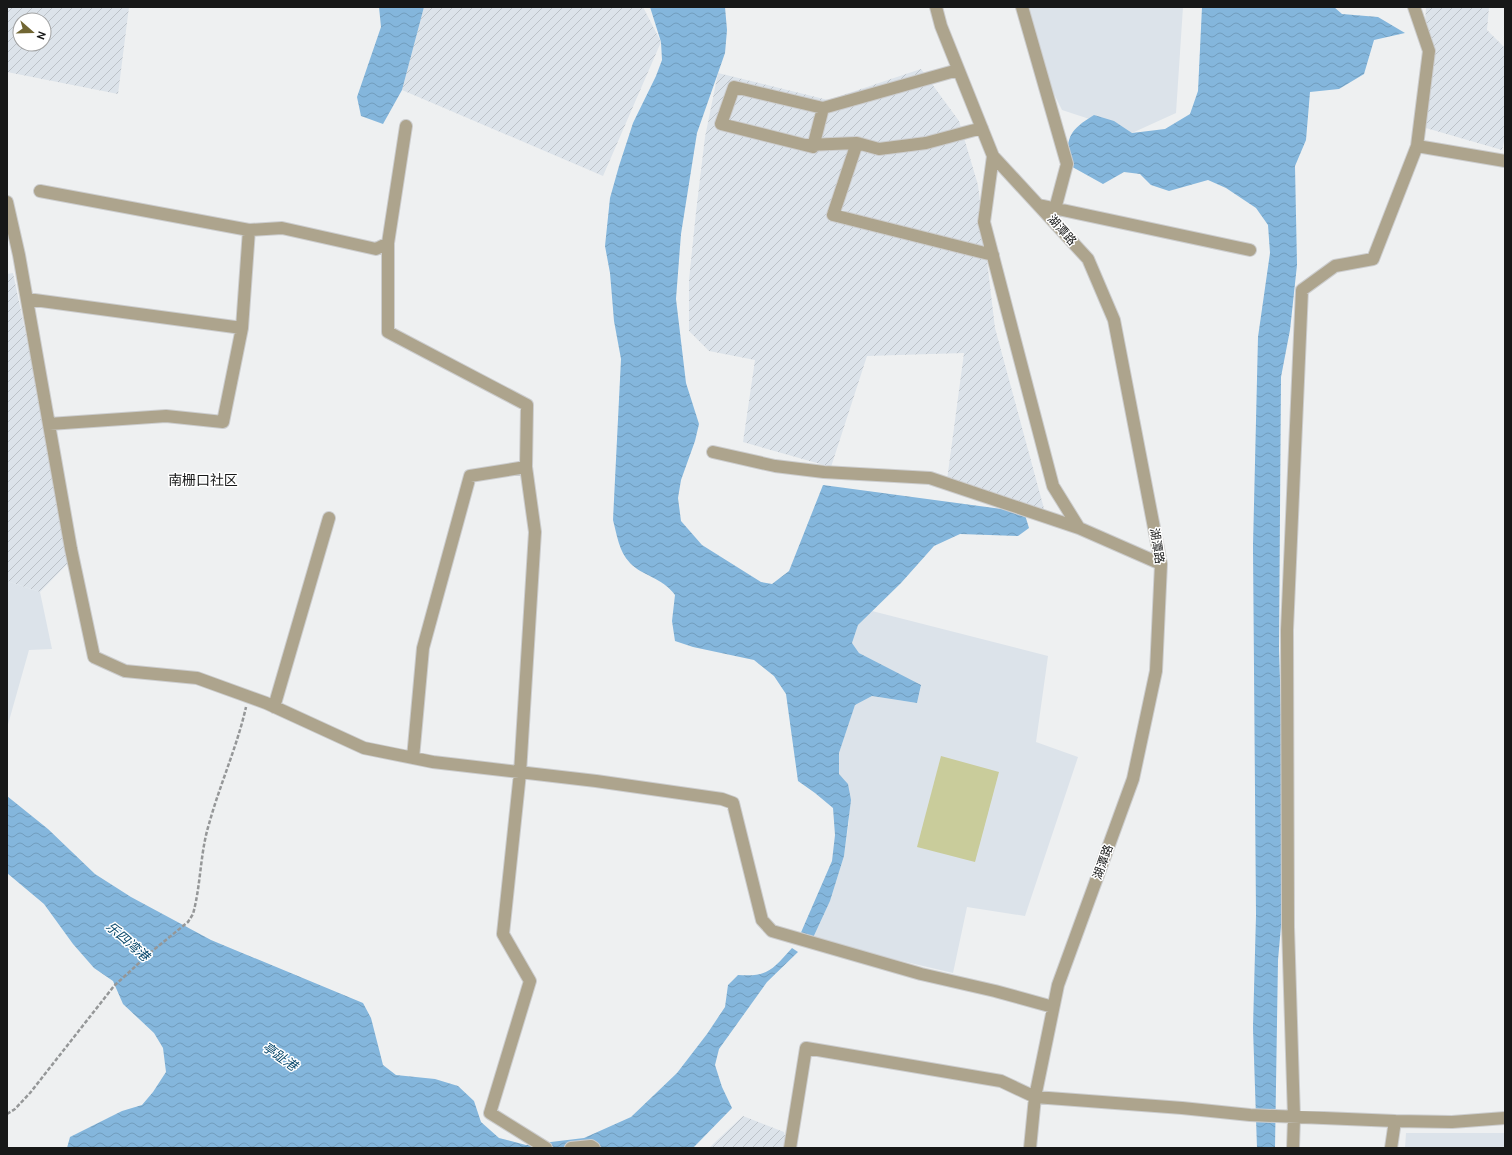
<svg xmlns="http://www.w3.org/2000/svg" width="1512" height="1155" font-family="Cabin,'Noto Sans SC',sans-serif">
<style>
.built{fill:#dce3ea}
.industrial{fill:url(#industrial-furrows);fill-rule:evenodd}
.grass{fill:#c9cc9b}
.water{fill:url(#water-waves)}
.lines{fill:none;stroke-linecap:round;stroke-linejoin:round}
.minor-casing{stroke:#cccdce;stroke-width:14}
.path{stroke:#959798;stroke-width:2.5;stroke-dasharray:4 2;stroke-linecap:butt}
.minor{stroke:#ada48d;stroke-width:12}
.labels{text-anchor:middle;stroke-width:3;stroke-linejoin:round;paint-order:stroke}
.street-label{font-size:12px;fill:#171818;stroke:#fff}
.water-label{font-size:13px;font-style:italic;fill:#054569;stroke:#fff}
.quarter-label{font-size:14px;fill:#171818;stroke:#fff}
</style>
<defs>
<pattern id="industrial-furrows" width="10" height="10" patternUnits="userSpaceOnUse"><rect width="10" height="10" fill="#dce3ea"/><path d="M-1 1l2-2M0 10L10 0M9 11l2-2" fill="none" stroke="#bcc2c8"/></pattern>
<pattern id="water-waves" width="16" height="10" patternUnits="userSpaceOnUse"><rect width="16" height="10" fill="#84b6dc"/><path d="M0 5q4-4 8 0t8 0" fill="none" stroke="#719cbc"/></pattern>
</defs>
<rect width="100%" height="100%" fill="#eef0f1"/>
<!-- built -->
<path class="built" d="M1025,7H1183L1176,113L1132,133L1062,110L1029,44Z
M7,581L40,592L52,649L29,650L7,728Z
M872,611L1048,656L1036,742L1078,757L1025,916L967,907L953,973L812,940L830,901L844,856L849,821L848,784L839,774V753L855,705L872,696L917,703L921,686L859,653L852,643L858,625Z
M1406,1133H1505V1148H1405Z"/>
<!-- industrial -->
<path class="industrial" d="M7,7H129L118,94L7,72ZM20,20H44V44H20Z
M424,7H643L661,42L603,176L402,90Z
M1426,7H1489L1487,30L1505,48V137L1502,150L1419,126Z
M921,69L959,121L978,185L995,328L1046,516L947,480L964,353L867,356L831,467L743,442L755,360L709,351L689,331V280L696,212L705,137L718,73L828,100Z
M13,273L73,558L40,592L7,581V274Z
M743,1116L784,1132L788,1148H709Z"/>
<!-- grass -->
<path class="grass" d="M941,756L999,772L975,862L917,847Z"/>
<!-- water -->
<path class="water" d="M379,7H424L402,90L383,124L361,116L357,97L381,27Z
M650,7H725L727,30L725,53L697,133L681,234L676,299L686,383L699,424L695,441L681,480L678,498L681,521L702,545L761,582L772,584L789,571L823,485L1009,510L1025,515L1029,528L1018,536L960,534L934,546L901,583L858,625L852,643L859,653L921,685L917,703L872,696L855,705L839,753V774L848,784L851,800L844,856L830,901L812,940L799,937L832,861L835,835L833,808L815,793L798,781L786,694L774,676L754,660L693,647L675,641L672,621L675,595C662,577 642,576 630,563C619,552 617,535 613,520L621,359L614,321L610,273L605,246L610,198L619,166L633,123L656,76L662,60L661,42Z
M1202,7H1334L1342,14L1378,17L1405,33L1374,40L1364,74L1339,89L1310,92L1306,140L1295,166L1297,265L1290,330L1281,377L1279,649L1286,871L1278,960L1275,1148H1257L1253,1028L1256,915L1253,546L1258,337L1270,253L1268,225L1256,208L1226,188L1208,180L1169,191L1151,185L1140,174L1124,172L1103,184L1067,164C1067,135 1070,130 1094,115L1114,121L1132,133L1165,129L1190,114L1198,91Z
M7,796L48,829L95,874L131,897L211,940L363,1003L371,1018L383,1065L396,1075L435,1079L458,1086L474,1101L481,1122L499,1138L526,1145L584,1138L631,1117L677,1073L707,1034L725,1007L728,985L738,975C768,977 772,970 792,948L798,952L767,982L719,1049L715,1065L722,1087L732,1108L693,1148H67L70,1137L122,1111L142,1105L153,1092L166,1072L163,1048L154,1033L123,1004L113,981L94,968L73,944L44,904L7,873Z"/>
<g class="lines">
<!-- minor casing -->
<g class="minor-casing">
<path id="minor" d="M936,7L941,26L993,156L1088,259L1114,320L1161,564L1156,671L1133,779L1058,985L1035,1097L1030,1148
M1022,7L1067,164L1055,209
M823,108L813,147L721,124L734,87L823,108L958,70
M857,143L879,149L926,143L982,128
M807,145L857,143L833,215L993,255
M1417,146L1505,161
M993,156L984,222L1053,486L1079,528L1161,564
M40,191L249,230
M7,202L19,255L71,549L94,657L125,671L197,678L266,703L364,748L433,762L596,781L722,799L733,803L762,920L772,931L921,974L995,991L1053,1007
M1039,205L1250,250
M388,243V332L527,405L526,467L470,476L423,648L413,758
M27,299L242,328L223,422L166,416L49,424
M242,328L249,230L282,228L376,249L388,243L406,126
M713,452L775,466L824,472L930,478L1079,528
M526,467L535,532L520,773L503,934L530,981L490,1113L546,1148
M274,707L329,518
M571,1148L591,1146L594,1148
M790,1148L806,1048L1001,1081L1035,1097L1182,1108L1250,1115L1395,1121
M1293,1148L1294,1117L1288,927L1287,630L1302,290L1335,266L1373,259L1417,146L1429,51L1414,7
M1391,1148L1395,1121L1452,1122L1505,1118"/>
</g>
<!-- path -->
<path class="path" d="M7,1114L15,1109L30,1093L114,986L151,952L188,922L193,914C201,885 200,853 209,824C220,784 237,747 246,707"/>
<!-- minor -->
<use href="#minor" class="minor"/>
</g>
<g class="labels">
<!-- street labels -->
<g class="street-label">
<text transform="translate(1062 230) rotate(48)" y="4">湖潭路</text>
<text transform="translate(1157 546) rotate(81)" y="4">湖潭路</text>
<text transform="translate(1103 862) rotate(-70)" y="4">湖潭路</text>
</g>
<!-- water labels -->
<g class="water-label">
<text transform="translate(128 941) rotate(41)" y="5">乐四湾港</text>
<text transform="translate(280 1056) rotate(35)" y="5">亭趾港</text>
</g>
<!-- quarter labels -->
<g class="quarter-label">
<text x="203" y="485">南栅口社区</text>
</g>
</g>
<!-- border -->
<rect width="1512" height="1155" fill="none" stroke="#171818" stroke-width="16"/>
<!-- north arrow -->
<g transform="translate(32 32) rotate(110)"><circle r="19" fill="#ffffff" stroke="#a2a3a3"/>
<path d="M0-3L7 15L0 10L-7 15Z" fill="#716633"/>
<text y="-6" font-size="11" font-weight="bold" text-anchor="middle" fill="#171818">N</text>
</g>
</svg>
